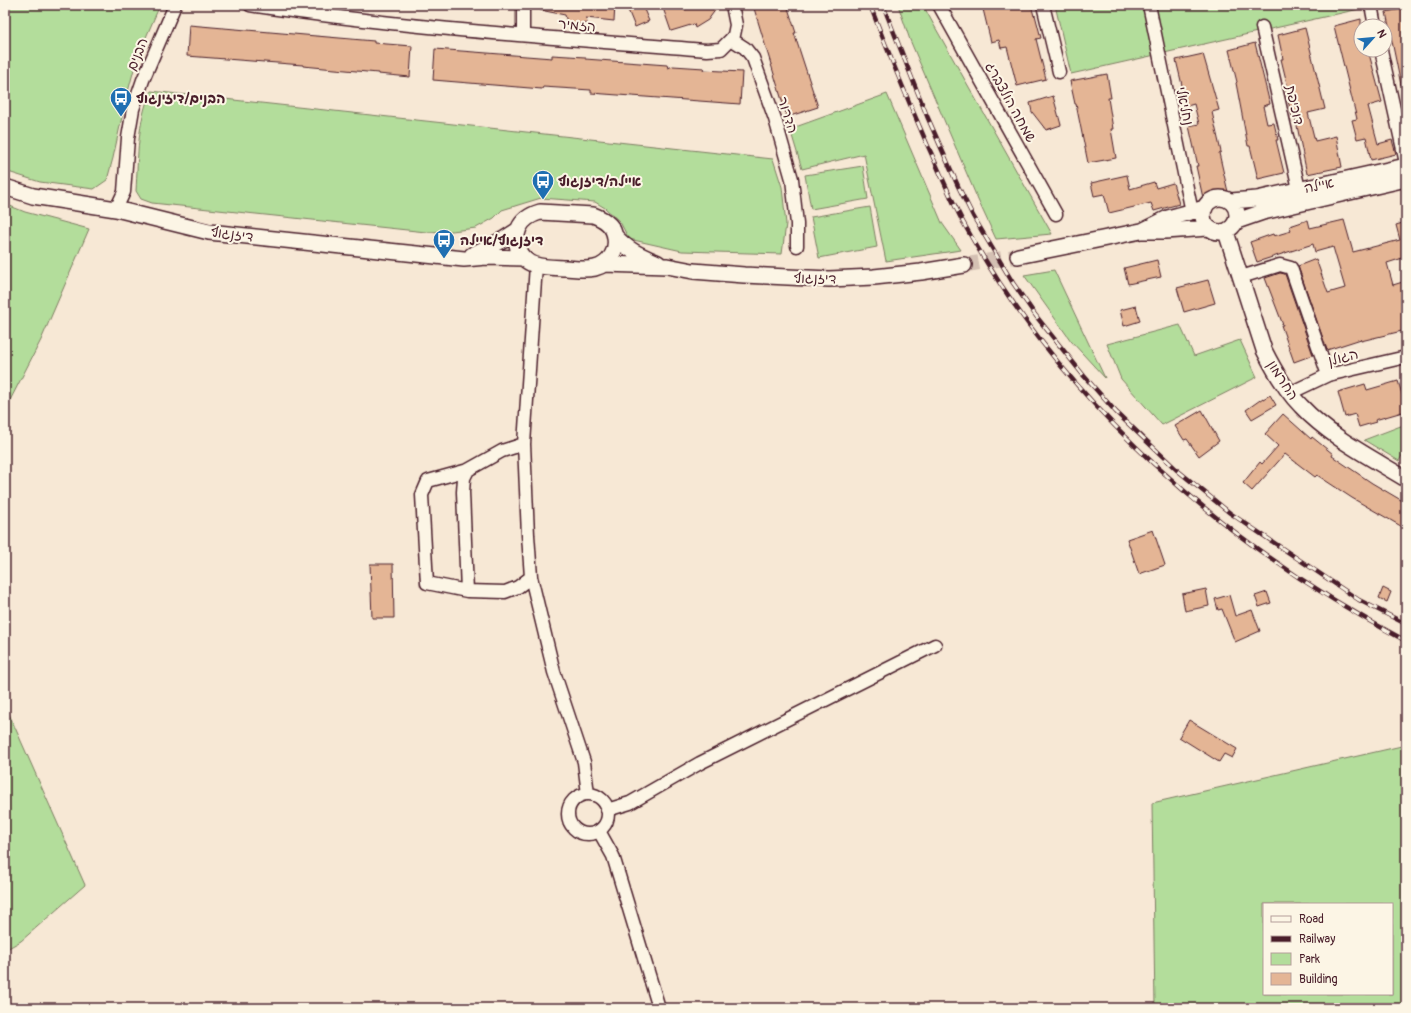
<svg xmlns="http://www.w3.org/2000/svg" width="1411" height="1013" font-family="Pangolin,'Playpen Sans Hebrew',sans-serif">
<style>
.green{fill:#b3dd9b;stroke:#7e7e63;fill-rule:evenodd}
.building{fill:#e4b595;stroke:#4a1f2b}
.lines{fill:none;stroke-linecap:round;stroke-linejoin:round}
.tertiary-tunnel{stroke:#d4c0b3;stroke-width:15;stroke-dasharray:15 8;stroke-linecap:butt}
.minor-casing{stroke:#4a1f2b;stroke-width:15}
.tertiary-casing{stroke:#4a1f2b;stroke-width:18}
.minor{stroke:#fcf5e5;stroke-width:12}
.tertiary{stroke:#fcf5e5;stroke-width:15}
.rail-casing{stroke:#4a1f2b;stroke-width:4.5}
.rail{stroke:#fcf5e5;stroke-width:3;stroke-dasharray:9;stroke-linecap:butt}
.labels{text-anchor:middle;stroke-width:4;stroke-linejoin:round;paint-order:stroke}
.street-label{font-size:14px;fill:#4a1f2b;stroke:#fcf5e5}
.poi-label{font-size:14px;font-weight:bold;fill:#4a1f2b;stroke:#fcf5e5;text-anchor:start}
</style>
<rect width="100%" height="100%" fill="#f7e8d5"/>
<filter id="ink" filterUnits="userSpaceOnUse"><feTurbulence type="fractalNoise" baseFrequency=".025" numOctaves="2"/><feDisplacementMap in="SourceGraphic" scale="8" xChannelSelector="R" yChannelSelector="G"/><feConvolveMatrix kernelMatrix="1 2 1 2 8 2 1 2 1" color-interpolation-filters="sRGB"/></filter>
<g filter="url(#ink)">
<!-- green -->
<path class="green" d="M5,5H160L137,58L125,103L113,158L107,180L94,189L40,182L5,171Z
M898,5H923L935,27L1052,234L996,239L978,200L910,40Z
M1055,5H1377L1071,74Z
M151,91L773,159L782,187L786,224L782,254L682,251L629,239L620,222L605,208L595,202L541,198L502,210L494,218L476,228L452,231L426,232L152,203L141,199L136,191C138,158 137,122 151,91Z
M887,94L942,223L961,250L886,261L864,154L802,169L790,129Z
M863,166L868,199L811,209L805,175Z
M5,204L25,212L89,229L41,340L5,410Z
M870,207L877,247L819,258L811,217Z
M1054,270L1105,378L1071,341L1024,275Z
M1180,325L1194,356L1240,340L1257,377L1162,425L1121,379L1107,344Z
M1406,424V448L1399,461L1364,440Z
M5,705L85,885L21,941L5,950Z
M1406,745V1008H1155L1152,803ZM1264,904H1392V994H1264Z"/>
<!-- building -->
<path class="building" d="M540,5H615L614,21L586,18L587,23L568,26L565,15L540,10Z
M626,5H642L649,21L635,27Z
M662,5H682L684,10L693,5H719L708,20L695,28L694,24L671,31Z
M753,5H787L796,33H794L818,107L787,117Z
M982,5H1031L1034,16L1035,15L1041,38L1036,39L1046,79L1017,86L1007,47L1001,48L999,40L991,42Z
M1406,8V84L1401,85L1386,12Z
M1361,19V50H1368L1382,102L1368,106L1378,144L1392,140L1396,154L1371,160L1366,137L1357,139L1352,120L1357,119L1334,26Z
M189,25L374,41V43L412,46L410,77L378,74V73L303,66V65L187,56Z
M1305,28L1325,109L1308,113L1315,141L1336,136L1342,167L1307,174L1295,116L1292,117L1286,92H1289L1281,59H1283L1278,35Z
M1255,43L1270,104L1263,106L1267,124L1274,123L1278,140H1276L1284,173L1258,179L1250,146H1248L1236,83L1237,82L1229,50Z
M435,49L552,58V55L585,57V59L667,65L668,68L673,66L704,68L703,70L742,72L740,104L591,93V90L543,87L542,89L433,80Z
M1203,54L1219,110L1212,112L1221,152L1219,153L1228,192L1203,198L1196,166H1198L1189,126L1199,124L1194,104L1187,106L1176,60Z
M1107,74L1111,98H1108L1113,129H1111L1116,158L1088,163L1076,104H1075L1070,81Z
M1053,96L1061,125L1046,130L1032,112L1030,103Z
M1127,175L1130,189L1154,182L1156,188L1173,183L1179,204L1154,211L1151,203L1109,213L1104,194L1094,196L1091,183Z
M1308,220L1310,228L1344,220L1353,252L1400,240L1396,225L1406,222V257L1387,263L1393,285L1406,281V330L1361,341V339L1327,350L1298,266L1316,259L1328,293L1345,288L1333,247L1315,252L1313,244L1257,262L1250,242L1273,234L1274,236L1291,231L1290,226Z
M1157,260L1161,277L1128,284L1124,268Z
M1280,273L1285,274L1313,355L1294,362L1281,325H1283L1265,278Z
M1208,280L1215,303L1184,312L1177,288Z
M1136,306L1140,321L1124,326L1120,310Z
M1398,381L1406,407V411L1375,420L1376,422L1359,427L1355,414L1345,417L1338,392L1365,384L1367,390Z
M1270,395L1276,405L1252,419L1246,410L1263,398V399Z
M1202,410L1219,441L1199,456L1187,439L1184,440L1175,426Z
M1283,414L1311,439L1312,437L1333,454L1332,456L1372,483L1406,503V529L1352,498L1317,475L1315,477L1285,454L1252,491L1243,483L1260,462L1262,464L1278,446L1265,434Z
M1153,530L1165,565L1139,574L1127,539Z
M370,564H393L394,618H372Z
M1383,588L1391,592L1387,602L1379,598Z
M1206,589L1209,606L1185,611L1182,594Z
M1267,592L1271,603L1259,607L1255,596Z
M1229,595L1235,616L1252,610L1260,631L1235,642L1222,609L1218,610L1215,599Z
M1189,720L1237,749L1232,758L1224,754L1219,762L1179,737Z"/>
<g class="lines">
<!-- tertiary-tunnel -->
<path class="tertiary-tunnel" d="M964,265L1018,256"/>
<!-- minor casing -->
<g class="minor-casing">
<path id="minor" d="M250,5C402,28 555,38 707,50L721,49L731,39L734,35L736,25L732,5
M939,5L1056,214
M1043,5L1059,72
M1149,5L1192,212
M1371,5L1375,26
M1262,27L1299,189
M523,35V5
M731,39L745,48L753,58L775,119L792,179L797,224V246
M1381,50L1406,163
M116,209L124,192L128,138L133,109L143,80L175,5
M536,265L524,444L528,535L531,577L554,672L584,762L588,794
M1241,277L1280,265L1291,268L1328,375
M1290,393L1328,375L1406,357
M468,470L464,478L463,492L467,591L505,592L518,587L531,577
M467,591L427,583L422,495L428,481L468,470L502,451L524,444
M568 814a20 20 0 1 1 40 0a20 20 0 1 1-40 0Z
M607,810L630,803L700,763L935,645
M599,831L613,856L659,1008"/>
</g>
<!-- tertiary casing -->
<g class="tertiary-casing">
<path id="tertiary" d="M5,187L33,196L116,209L209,232L464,259L486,257L524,258
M1203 215a17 17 0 1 1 34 0a17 17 0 1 1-34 0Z
M1231,201L1257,199L1406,166
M540,212L593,215C604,219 614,225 615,238C616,244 615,250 612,255C602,273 583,269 566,268C548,267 525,269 518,249C516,242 516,235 519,228C523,219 530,215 540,212Z
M1237,221L1263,212L1406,179
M1144,230L1168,218L1205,208
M1226,232L1264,350C1274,370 1285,390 1301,406C1330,437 1370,457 1406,479
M615,236C627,250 642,256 658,263
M472,255L504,239L518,230
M1018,256L1141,231H1165L1208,228
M604,264L667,266L693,271L744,275L829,279L874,277L921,272L964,265"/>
</g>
<!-- minor -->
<use href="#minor" class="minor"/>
<!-- tertiary -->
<use href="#tertiary" class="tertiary"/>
<!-- rail casing -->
<g class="rail-casing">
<path id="rail" d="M870,5C888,52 907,98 927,144C939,170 950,197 963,222C1063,404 1224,545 1406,641
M883,5L927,116L958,186L973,216L1013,283L1036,316L1084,376L1116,412L1177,470L1230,513L1359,600L1406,624"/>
</g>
<!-- rail -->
<use href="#rail" class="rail"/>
</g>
</g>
<!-- icons -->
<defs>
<g id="bus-pin" transform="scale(1.15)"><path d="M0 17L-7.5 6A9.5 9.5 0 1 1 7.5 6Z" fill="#1f6fb2" stroke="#fcf5e5"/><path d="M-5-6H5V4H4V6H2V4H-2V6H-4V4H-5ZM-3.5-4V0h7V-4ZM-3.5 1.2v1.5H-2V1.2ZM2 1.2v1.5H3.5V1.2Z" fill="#fff"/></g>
</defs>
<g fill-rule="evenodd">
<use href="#bus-pin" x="121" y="98"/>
<use href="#bus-pin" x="543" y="181"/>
<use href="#bus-pin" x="444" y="240"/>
</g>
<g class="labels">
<!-- street labels -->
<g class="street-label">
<text transform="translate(577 25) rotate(5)" y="5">הזמיר</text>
<text transform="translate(137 54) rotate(-68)" y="5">הבנים</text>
<text transform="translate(1011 102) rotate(61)" y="5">שמחה הולצברג</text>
<text transform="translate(1295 105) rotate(77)" y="5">דוכיפת</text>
<text transform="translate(1185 106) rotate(78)" y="5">נחליאלי</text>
<text transform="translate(788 115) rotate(72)" y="5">הדרור</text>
<text transform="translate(1319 185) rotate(-12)" y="5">איילה</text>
<text transform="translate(232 234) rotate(7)" y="5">דיזנגוף</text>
<text transform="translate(815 278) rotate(1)" y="5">דיזנגוף</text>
<text transform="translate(1343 357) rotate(-14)" y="5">הגולן</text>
<text transform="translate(1283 380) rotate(57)" y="5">החרמון</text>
</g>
<!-- poi labels -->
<g class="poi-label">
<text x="136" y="103">הבנים/דיזינגוף</text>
<text x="558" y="186">איילה/דיזנגוף</text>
<text x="460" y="245">דיזנגוף/איילה</text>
</g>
</g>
<!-- margin -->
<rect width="1411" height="1013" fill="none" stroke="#fcf5e5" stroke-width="20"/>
<rect x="10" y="10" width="1391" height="993" fill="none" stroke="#4a1f2b" stroke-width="1.5" filter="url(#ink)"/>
<!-- legend -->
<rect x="1263" y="903" width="130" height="92" fill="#fcf5e5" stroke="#b59f9b"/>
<rect x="1271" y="916" width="20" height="6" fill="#fcf5e5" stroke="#b59f9b"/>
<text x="1299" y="923" font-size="12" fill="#4a1f2b">Road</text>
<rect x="1271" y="936" width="20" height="6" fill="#4a1f2b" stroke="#b59f9b"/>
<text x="1299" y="943" font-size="12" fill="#4a1f2b">Railway</text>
<rect x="1271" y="953" width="20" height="12" fill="#b3dd9b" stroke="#b59f9b"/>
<text x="1299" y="963" font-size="12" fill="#4a1f2b">Park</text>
<rect x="1271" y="973" width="20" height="12" fill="#e4b595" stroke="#b59f9b"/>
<text x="1299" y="983" font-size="12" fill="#4a1f2b">Building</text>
<!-- north arrow -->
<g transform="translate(1373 38) rotate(63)"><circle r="19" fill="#fcf5e5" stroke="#b59f9b"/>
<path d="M0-3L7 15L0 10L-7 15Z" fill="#1f6fb2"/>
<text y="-6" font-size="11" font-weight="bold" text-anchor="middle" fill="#4a1f2b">N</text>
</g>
</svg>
